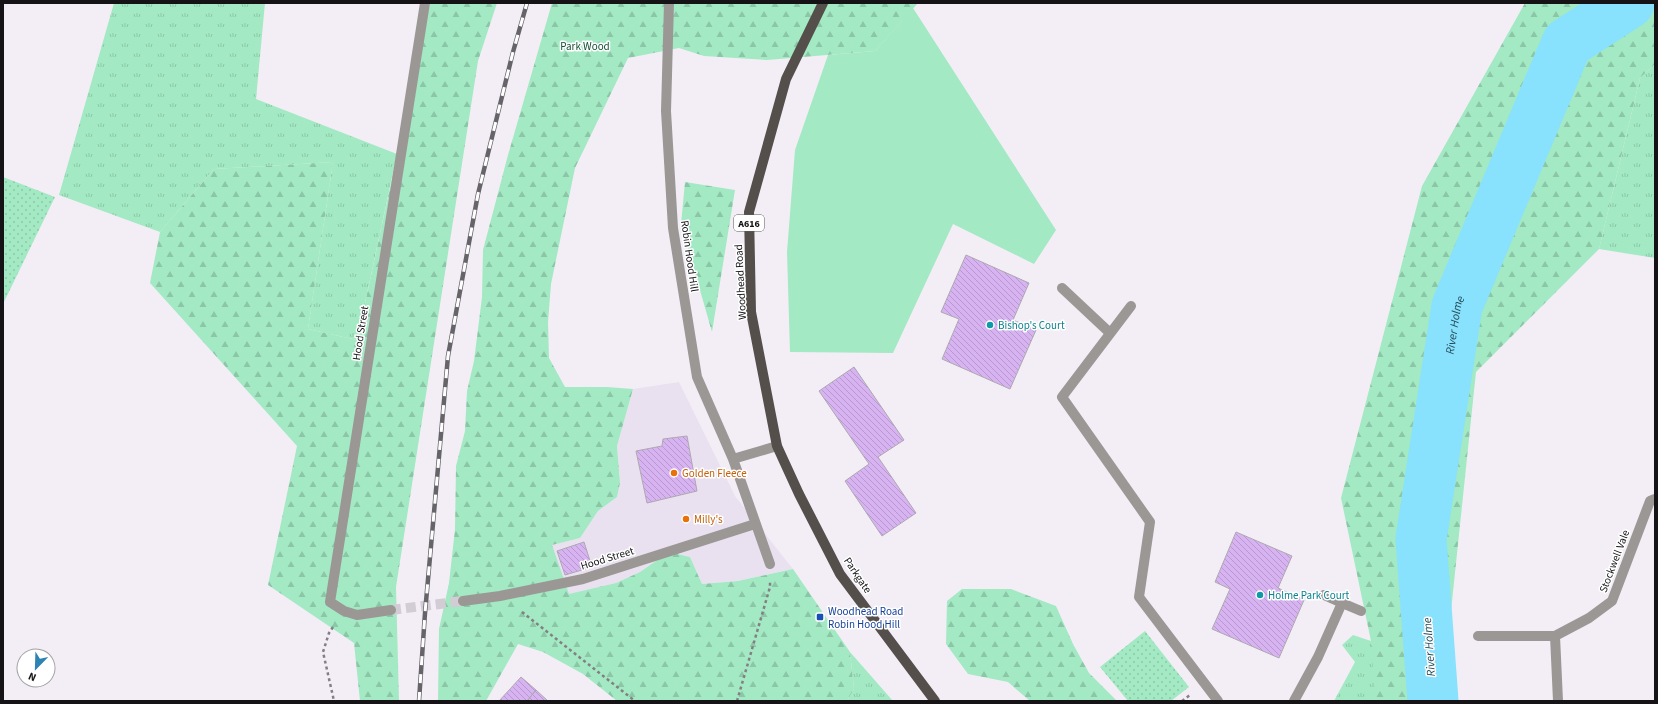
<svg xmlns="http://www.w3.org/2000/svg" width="1658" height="704" font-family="'Source Sans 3',sans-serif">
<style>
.built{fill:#e9e1f0}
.grass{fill:url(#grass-tufts)}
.forest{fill:url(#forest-firs)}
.park{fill:url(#park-dots)}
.garden{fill:#a3e9c3}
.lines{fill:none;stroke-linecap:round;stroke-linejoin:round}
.river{stroke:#88e1fd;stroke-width:51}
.building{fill:url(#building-back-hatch);stroke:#ada9b0}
.minor-tunnel{stroke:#d2cdd4;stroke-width:10;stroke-dasharray:10 5;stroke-linecap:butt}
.path{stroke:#837f85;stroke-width:2.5;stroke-dasharray:3 3;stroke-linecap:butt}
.minor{stroke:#9b9795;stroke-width:10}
.major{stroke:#554f4c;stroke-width:10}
.rail-casing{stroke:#676469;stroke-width:4.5}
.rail{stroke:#fff;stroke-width:3;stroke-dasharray:9;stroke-linecap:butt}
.culture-dot{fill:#0f9aa8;stroke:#fff;stroke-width:1.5}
.food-dot{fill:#e8710a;stroke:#fff;stroke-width:1.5}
.transit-dot{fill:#1a4fb4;stroke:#fff;stroke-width:1.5}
.labels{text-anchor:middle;stroke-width:3;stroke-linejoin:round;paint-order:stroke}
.shield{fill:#fff;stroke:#5b5a5c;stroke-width:1}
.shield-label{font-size:10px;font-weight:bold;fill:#151316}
.park-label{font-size:11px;fill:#144e35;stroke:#fff}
.street-label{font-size:11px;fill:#151316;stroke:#fff}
.culture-label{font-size:11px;fill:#0d838f;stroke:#fff;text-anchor:start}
.food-label{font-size:11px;fill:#c56008;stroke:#fff;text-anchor:start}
.transit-label{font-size:11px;fill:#164399;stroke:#fff;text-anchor:start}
.water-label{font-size:12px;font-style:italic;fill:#244c58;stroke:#fff}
</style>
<defs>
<pattern id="grass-tufts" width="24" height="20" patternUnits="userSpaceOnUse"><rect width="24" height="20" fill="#a3e9c3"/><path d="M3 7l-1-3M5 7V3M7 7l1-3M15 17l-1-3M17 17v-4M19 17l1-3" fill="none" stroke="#8bc7a7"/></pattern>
<pattern id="forest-firs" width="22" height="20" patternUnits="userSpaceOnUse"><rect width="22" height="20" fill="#a3e9c3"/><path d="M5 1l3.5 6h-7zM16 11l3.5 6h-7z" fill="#8bc7a7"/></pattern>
<pattern id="park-dots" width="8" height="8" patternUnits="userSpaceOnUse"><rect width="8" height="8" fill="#a3e9c3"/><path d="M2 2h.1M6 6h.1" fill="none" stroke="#8bc7a7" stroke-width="1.8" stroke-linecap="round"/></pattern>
<pattern id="building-back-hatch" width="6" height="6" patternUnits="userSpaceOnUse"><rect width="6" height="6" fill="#d7b3f1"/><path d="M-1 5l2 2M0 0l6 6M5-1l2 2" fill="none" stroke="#b899ce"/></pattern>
</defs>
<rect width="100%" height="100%" fill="#f3eef6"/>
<!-- built -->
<path class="built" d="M679,382L735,496L793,569L738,581L702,584L690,557L669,552L640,572L616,583L569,595L551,545L580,538L598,511L617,497L620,483L617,446L633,389Z"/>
<!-- grass -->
<path class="grass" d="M114,3H265L256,99L397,154L357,340L308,329L333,162L214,169L160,232L59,195Z
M1655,64V258L1599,249L1640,78Z
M1353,635L1371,641L1376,658L1377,701H1334L1355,662L1342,645Z
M850,652L893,701H847L854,689Z"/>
<!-- forest -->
<path class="forest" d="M430,3H497L478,61L396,587L399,701H360L354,643L268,585L297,446L150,283L160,232L214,169L333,162L308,329L357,340Z
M552,3H918L875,51L767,60L704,56L679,48L628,58L575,168L551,284L548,322L549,358L565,387H607L633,389L617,446L620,483L617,497L598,511L580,538L552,545L569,594L616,583L640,572L669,552L690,557L702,584L738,581L793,569L850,652L854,689L847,701H617L583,674L543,652L518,644L486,701H438L439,629L449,583L455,529L456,466L465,431L467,391L474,361L482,297L483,250L508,155Z
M1525,3H1655V64L1640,78L1599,249L1476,372L1451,611L1457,701H1376L1371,641L1341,498L1422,186Z
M685,182L735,190L712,332L681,224Z
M962,589H1011L1056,606L1073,644L1089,673L1117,701H1030L1008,682L968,674L946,644L947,601Z"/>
<!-- park -->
<path class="park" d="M3,177L55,197L3,304Z
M1145,631L1189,687L1171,701H1128L1100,667Z"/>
<!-- garden -->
<path class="garden" d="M913,8L1056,230L1034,264L953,224L893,353L790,352L787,252L795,150L828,55L875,51Z"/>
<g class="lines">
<!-- river -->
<path class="river" id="s1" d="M1433,701L1421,539L1457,306L1567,43L1629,3"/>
</g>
<!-- building -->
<path class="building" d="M966,255L1029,283L1013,320L1036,330L1010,389L942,359L959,319L941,312Z
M854,367L904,440L878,457L916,513L882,536L845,481L869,464L819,391Z
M687,436L697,491L647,503L636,451L662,446L663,439Z
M1236,532L1292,556L1278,588L1304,600L1279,658L1212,629L1230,589L1215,582Z
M584,542L592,567L565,575L557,551Z
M521,677L536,690L527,701H499Z
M536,690L548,701H527Z"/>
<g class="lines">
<!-- minor-tunnel -->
<path class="minor-tunnel" d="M391,610L463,601"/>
<!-- path -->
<path class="path" d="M522,612L635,701
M333,627L329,633L323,652L334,701
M737,701L770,587V582
M1182,701L1190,695"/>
<!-- minor -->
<path class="minor" d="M669,3L666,111L673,228L697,377L733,459L777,446
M1062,288L1110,333
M1131,306L1062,397L1150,522L1139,597L1218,701
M733,459L770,564
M463,601L500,596L583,579L755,524
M1342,603L1361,611
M391,610L357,615L344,611L330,602L425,3
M1478,636H1555
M1294,701L1318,657L1342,603L1324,595
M1558,701L1555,636L1589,618L1612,601L1650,501L1655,499"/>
<!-- major -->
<path class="major" d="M823,3L786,79L749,212L751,312L777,446L799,494L840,574L935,701"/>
<!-- rail casing -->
<g class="rail-casing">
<path id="rail" d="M419,701L425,613L448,356L478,194L513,52L527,3"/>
</g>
<!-- rail -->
<use href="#rail" class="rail"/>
</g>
<!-- markers -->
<g class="culture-dot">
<circle cx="990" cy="325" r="4"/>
<circle cx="1260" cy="595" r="4"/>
</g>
<g class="food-dot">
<circle cx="674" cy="473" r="4"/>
<circle cx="686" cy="519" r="4"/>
</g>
<rect class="transit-dot" x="816" y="613" width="8" height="8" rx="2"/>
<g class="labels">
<!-- shield labels -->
<rect class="shield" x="734" y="215" width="30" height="16" rx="3"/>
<g class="shield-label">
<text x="749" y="227">A616</text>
</g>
<!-- park labels -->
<g class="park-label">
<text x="585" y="50">Park Wood</text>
</g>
<!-- street labels -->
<g class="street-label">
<text transform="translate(690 256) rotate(82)" y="4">Robin Hood Hill</text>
<text transform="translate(740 282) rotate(-93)" y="4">Woodhead Road</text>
<text transform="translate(360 333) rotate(-81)" y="4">Hood Street</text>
<text transform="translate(607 558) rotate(-17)" y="4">Hood Street</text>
<text transform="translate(1614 561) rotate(-69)" y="4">Stockwell Vale</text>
<text transform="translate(858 575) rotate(56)" y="4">Parkgate</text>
</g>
<!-- culture labels -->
<g class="culture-label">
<text x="998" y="329">Bishop's Court</text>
<text x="1268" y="599">Holme Park Court</text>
</g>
<!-- food labels -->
<g class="food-label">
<text x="682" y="477">Golden Fleece</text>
<text x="694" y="523">Milly's</text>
</g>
<!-- transit labels -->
<g class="transit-label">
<text x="828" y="615">Woodhead Road<tspan x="828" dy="13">Robin Hood Hill</tspan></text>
</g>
<!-- water labels -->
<g class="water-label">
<text dy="4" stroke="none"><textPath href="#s1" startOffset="379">River Holme</textPath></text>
<text transform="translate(1429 647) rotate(-94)" y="4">River Holme</text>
</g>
</g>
<!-- border -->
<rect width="1658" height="704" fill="none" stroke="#151316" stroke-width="8"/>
<!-- north arrow -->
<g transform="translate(36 668) rotate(203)"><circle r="19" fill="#ffffff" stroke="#a1a1a2"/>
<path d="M0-3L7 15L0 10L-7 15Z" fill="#2d83b2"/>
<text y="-6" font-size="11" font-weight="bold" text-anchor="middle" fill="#151316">N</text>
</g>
</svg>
